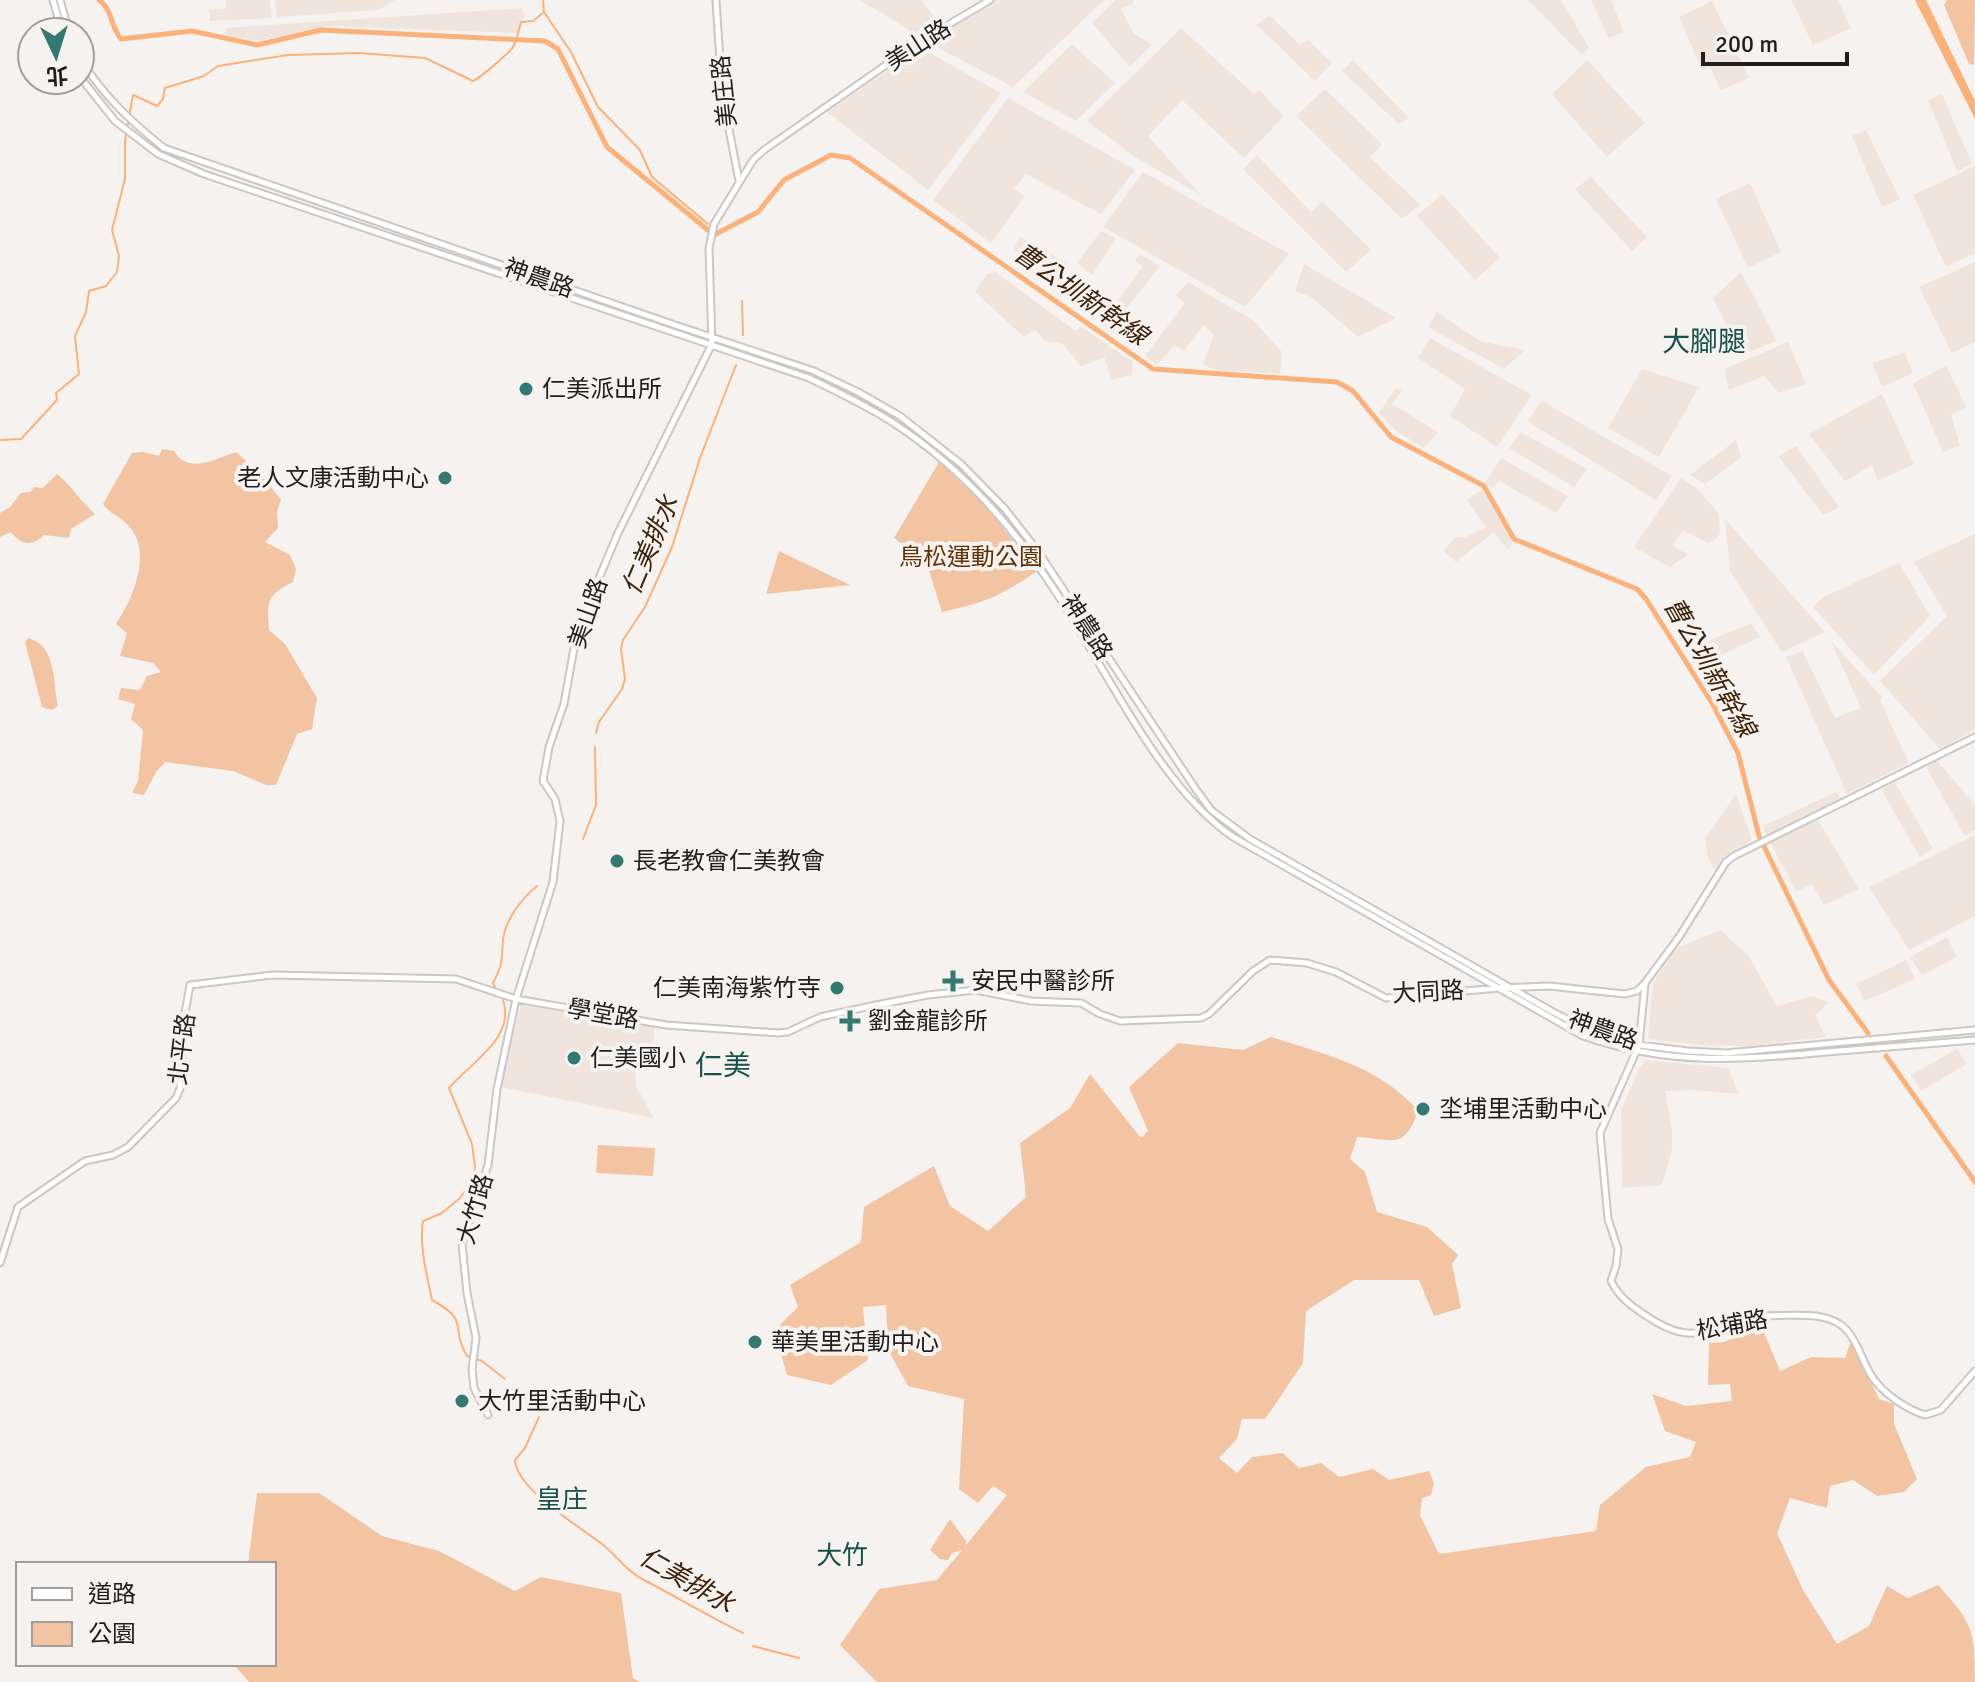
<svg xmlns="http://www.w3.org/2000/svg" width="1975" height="1682" font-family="Signika,'Noto Sans TC',sans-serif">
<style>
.built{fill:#f0e5dd}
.green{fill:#f3c4a2}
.water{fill:#fbb17a}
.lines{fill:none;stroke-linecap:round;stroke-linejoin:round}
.stream{stroke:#fbb17a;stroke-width:2}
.canal{stroke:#fbb17a;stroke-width:5}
.secondary-casing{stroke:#cbc7c5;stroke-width:9}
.secondary{stroke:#fff;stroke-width:5}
.poi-dot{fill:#337971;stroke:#f6f2ef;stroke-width:3}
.labels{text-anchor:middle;stroke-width:8;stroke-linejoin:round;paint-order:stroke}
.street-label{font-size:24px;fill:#201f1e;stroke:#f6f2ef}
.poi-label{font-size:24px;fill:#201f1e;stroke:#f6f2ef;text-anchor:start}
.park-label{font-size:24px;fill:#603105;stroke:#f6f2ef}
.water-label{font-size:26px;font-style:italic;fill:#3f220a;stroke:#f6f2ef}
.neighbourhood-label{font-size:26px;fill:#17514b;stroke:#f6f2ef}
.quarter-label{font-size:28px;fill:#17514b;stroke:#f6f2ef}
</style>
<rect width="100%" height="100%" fill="#f6f2ef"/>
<!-- built -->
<path class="built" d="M226,0H270L272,18L210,21L209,10L225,9Z
M275,0H395L378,10L277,17Z
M860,0H921L939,23L916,34Z
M994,0H1104L1013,87L927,42Z
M1115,0H1132L1134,4L1121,8L1133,33L1152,45L1130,67L1092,23Z
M1528,0H1561L1589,48L1582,55Z
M1591,0H1611L1624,32L1609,38Z
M1791,0H1838L1851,28L1813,45Z
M1712,1L1749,78L1721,90L1710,67L1702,70L1679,17Z
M522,8L525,18L521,20L519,33L328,26L259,41L225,36L226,28Z
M1269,15L1300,45L1308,40L1332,63L1315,81L1257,25Z
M1181,28L1254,94L1259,90L1284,116L1244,158L1182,100L1148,136L1201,195L1135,157L1087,121Z
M1072,44L1115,83L1076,121L1023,92Z
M921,48L1001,93L928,190L827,112Z
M1353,60L1409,118H1410L1399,124L1342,71Z
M1587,60L1645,123L1607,157L1552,94Z
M1325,89L1382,144L1370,157L1420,205L1402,219L1296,116Z
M1942,94L1972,164L1957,171L1928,100Z
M1008,98L1135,170L1101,214L1026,174L1014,189L1025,196L991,243L933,200Z
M1866,130L1900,199L1882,207L1852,136Z
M1257,155L1311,212L1322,201L1371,250L1346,272L1243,169Z
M1975,166V253L1946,267L1913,195Z
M1143,172L1289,254L1245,307L1103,227Z
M1591,177L1647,237L1632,251L1575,189Z
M1750,183L1781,252L1748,268L1716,199Z
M1442,194L1500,258L1475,280L1417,216Z
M1101,231L1116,239L1092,275L1077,263Z
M1020,237L1067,263L1049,284L1021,265L1027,257L1013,250Z
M1139,254L1160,266L1110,329L1101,324L1143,266L1135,261Z
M1975,262V342L1952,353L1919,287Z
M1304,264L1396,318L1358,337L1311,297L1295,291Z
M995,272L1076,331L1080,326L1133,362L1132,375L1111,380L1105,358L1081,366L1062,343L1045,341L1035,330L1024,337L975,292L987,274Z
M1741,272L1777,341L1741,355L1713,298Z
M1188,282L1254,321L1282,352L1280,374L1215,370L1203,364L1214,335L1204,325L1184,351L1174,345L1157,365L1145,356L1185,303L1176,295Z
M1437,312L1480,341L1525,350L1504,369L1428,327Z
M1430,338L1532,395L1497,447L1450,416L1465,389L1418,358Z
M1788,342L1806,384L1779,393L1764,376L1729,390L1724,369Z
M1905,353L1913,373L1882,387L1872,363Z
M1946,366L1966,407L1951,414L1960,446L1943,452L1913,383Z
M1642,369L1699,387L1659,457L1608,428Z
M1396,388L1402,391L1392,404L1438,432L1424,448L1396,431L1379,413Z
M1882,394L1914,464L1878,481L1872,465L1845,481L1809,434Z
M1542,401L1672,476L1656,500L1527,421Z
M1521,432L1587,469L1574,487L1509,448Z
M1736,440L1741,458L1705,484L1690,475Z
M1796,446L1839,507L1823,515L1779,457Z
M1501,458L1568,496L1556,513L1499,481L1492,488L1485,483Z
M1681,478L1698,489L1719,514L1720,533L1716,539L1707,543L1683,530L1672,545L1688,555L1670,567L1634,547Z
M1481,490L1489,499L1513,543L1508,550L1494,532L1456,562L1444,551L1455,537H1466L1486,527L1467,500Z
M1725,519L1825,632L1782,652L1730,571Z
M1975,534V730L1940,749L1880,681L1947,616L1914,562Z
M1899,563L1930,616L1874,675L1813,607L1823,597Z
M1751,623L1760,637L1697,666L1689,649Z
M1831,641L1883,698L1880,700L1909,763L1847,794L1786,657L1803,651L1835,718L1861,708Z
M1936,760L1975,805V830L1965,836L1926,767Z
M1895,782L1933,849L1920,857L1881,789Z
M1836,792L1842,800L1766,835L1763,826Z
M1736,794L1752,840L1714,869L1708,857L1705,839Z
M1818,820L1859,889L1824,905L1812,884L1796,892L1770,842Z
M1975,835V916L1909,950L1869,887Z
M1720,930L1748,955L1777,1006L1813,996L1829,1002L1815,1015L1826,1037L1750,1046L1699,1045L1648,1039L1653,983L1675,949Z
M1947,937L1957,957L1922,975L1910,957Z
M1906,960L1915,979L1865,1001L1856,984Z
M521,1005L654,1027L655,1037L635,1072L636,1086L654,1118L501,1087L509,1045Z
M1957,1049L1967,1064L1921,1091L1911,1075Z
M1646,1060L1728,1068L1739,1094L1695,1090L1665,1091L1672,1130V1149L1662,1185L1622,1188L1621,1110L1639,1069Z"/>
<!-- green -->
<path class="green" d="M1947,0H1975L1974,65L1969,64L1944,5Z
M162,449L174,451C188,475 215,459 236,452L254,468L281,499L277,512L278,528L265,542L290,555L296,569L293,582C266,595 267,602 269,630L285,644L317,698L312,729L297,734L276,785H266L233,771L165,762L156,772L144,795L132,793L138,781L143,730L131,719L135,704L118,699L121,688L140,690L147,676L161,672L153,663L120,656L127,633L116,624C133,599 154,550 127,524C119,516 110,514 103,504L132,453L143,452L159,456Z
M939,462L989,509L1036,572C1000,596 985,603 942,612L926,561L894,538Z
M57,474C72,486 81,502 95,514L71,529L69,538L44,535C32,547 21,545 11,532L0,537V513L10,507L21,493L30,492L34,487L43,488Z
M779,551L850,585L766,594Z
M28,638C57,645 53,684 58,706L52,710L42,707L25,642Z
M1271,1037C1327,1055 1376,1065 1418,1110C1405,1151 1393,1139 1357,1137L1350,1159L1365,1172L1377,1212L1427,1227L1458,1255L1452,1264L1461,1308L1434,1316L1419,1280H1354L1306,1311L1303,1363L1265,1419H1242L1237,1439L1219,1458L1237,1473L1252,1457L1283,1453L1299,1468L1321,1463L1339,1477L1373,1469L1389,1480L1429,1471L1434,1483L1431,1495L1422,1498L1420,1515L1439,1554L1596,1531L1600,1505L1646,1467L1690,1457L1696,1442L1665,1431L1652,1394L1686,1406L1732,1401L1730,1384L1708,1385L1709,1343L1725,1342L1759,1320L1780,1371L1811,1357L1845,1358L1851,1341L1879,1399L1894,1404V1424L1917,1479L1904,1492L1877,1496L1853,1480L1830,1486L1827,1508L1790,1498L1777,1533L1803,1590L1837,1644L1869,1626L1887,1586L1908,1598L1938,1585C1973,1624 1975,1629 1975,1682H877L840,1645L879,1589L937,1580L962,1550L952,1553L948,1560L940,1559L930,1550L950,1519L966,1541V1545L1007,1495L993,1486L978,1503L959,1489L964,1399L908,1386L888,1350L886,1305L863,1307L868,1360L831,1385L787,1375L774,1331L798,1307L790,1285L861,1242L864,1207L934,1166L950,1206L988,1231L1026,1197L1020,1143L1070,1108L1090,1074L1141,1138L1148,1131L1129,1087L1178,1043L1243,1050Z
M598,1145L655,1148L653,1176L596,1173Z
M257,1493H319L382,1536L439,1551L515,1591L541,1577L621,1593L633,1678L640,1682H249L236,1667V1664H274V1564H248Z"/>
<!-- water -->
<path class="water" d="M1915,0H1926L1975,101V119Z"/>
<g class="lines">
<!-- stream -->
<path class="stream" d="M543,0L544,12L571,52L598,107L640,150L652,177L708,224
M742,301L743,335
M0,440L21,439L57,400L56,393L79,374L75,336L86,312L89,291L106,286L117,272L119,256L112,230L125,179V141L133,95L157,106L163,99L165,88L204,76L218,66L288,55L359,53L425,58L473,81C479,79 510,52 513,47C517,40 519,30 521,22L533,21L544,12
M596,733L599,722L622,689L625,679L621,649L623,640L645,607L672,547L700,458L736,365
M583,839L596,805L595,747
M496,989L493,983C504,962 501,961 503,940C505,920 522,898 537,886
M503,1000C516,1038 470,1063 449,1088L472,1144L475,1167L471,1183L460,1198L442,1213L423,1221C419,1247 427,1275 432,1300C472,1322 449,1327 467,1356L482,1361L505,1379
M539,1417L525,1448L515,1460C517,1490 579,1526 602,1544C616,1555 627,1572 644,1580C677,1597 709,1617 743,1633
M753,1646L799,1658"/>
<!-- canal -->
<path class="canal" d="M99,0C113,10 110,26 121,39L192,31L257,45L321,30L545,41L558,49L607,147L714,235L758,212L784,180L831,155L850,158L1153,369L1337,382L1353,391L1391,437L1484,486L1514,539L1637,589L1646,599L1712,703L1738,753L1759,836L1829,980L1868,1033
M1886,1056L1975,1182"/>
<!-- secondary casing -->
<g class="secondary-casing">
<path id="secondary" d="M53,0L62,32
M60,0L69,32
M716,0L722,93L739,181
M80,59C105,97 129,120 164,148L675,325L814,371L858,392L900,416L961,464L1005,509L1037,550L1195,788L1211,810L1250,839L1553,1012L1587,1029L1639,1045L1688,1051L1726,1053L1975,1030
M80,77L115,121L158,154L204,174L809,378C838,392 868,406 895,424C968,472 1022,537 1068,611C1111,681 1165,791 1233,837L1583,1036C1668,1066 1740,1060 1827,1052C1877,1048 1926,1044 1975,1040
M1645,984L1639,1045L1600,1133L1608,1219L1618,1249L1616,1266L1611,1281C1619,1297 1630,1305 1645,1315C1693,1348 1705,1328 1754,1317C1764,1315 1806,1315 1816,1316C1856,1321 1855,1349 1871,1375C1882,1393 1906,1409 1925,1415L1941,1410L1975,1371
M0,1263L18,1207L85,1161L113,1155L128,1147L176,1098L180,1089L185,1013L190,985L273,975L456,979L516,999L666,1025L778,1033L788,1032L820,1017L876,1005L928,995L976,990L1031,1001L1081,1003L1100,1014L1120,1021L1201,1018L1209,1014L1253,971L1270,960L1307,963L1336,972L1386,998L1499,988L1549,986L1625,994L1637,991L1645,983L1679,937L1726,862L1734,856L1975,737
M488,1415L474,1388L472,1369L476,1338L467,1293L462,1244L488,1165L497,1089L516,999L553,882L560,821L555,799L543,781L549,747L564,704L574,648L583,616L618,533L712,344L709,248L714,224L753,160L764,150L919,42L990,0"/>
</g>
<!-- secondary -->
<use href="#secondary" class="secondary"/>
</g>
<!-- markers -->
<g class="poi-dot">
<circle cx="526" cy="389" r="8"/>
<circle cx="445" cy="478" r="8"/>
<circle cx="617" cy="861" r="8"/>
<path d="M949 969h8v8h8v8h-8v8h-8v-8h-8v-8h8z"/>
<circle cx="837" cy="988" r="8"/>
<path d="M846 1009h8v8h8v8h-8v8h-8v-8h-8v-8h8z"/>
<circle cx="574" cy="1058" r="8"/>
<circle cx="1423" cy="1109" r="8"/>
<circle cx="755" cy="1342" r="8"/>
<circle cx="462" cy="1401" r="8"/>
</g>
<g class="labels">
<!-- street labels -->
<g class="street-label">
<text transform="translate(918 45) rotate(-33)" y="8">美山路</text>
<text transform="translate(724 91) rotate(-96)" y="8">美庄路</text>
<text transform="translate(539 278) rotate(19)" y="8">神農路</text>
<text transform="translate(588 613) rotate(-71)" y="8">美山路</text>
<text transform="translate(1087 627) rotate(57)" y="8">神農路</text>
<text transform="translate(1428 992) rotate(-3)" y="8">大同路</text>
<text transform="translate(603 1014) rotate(10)" y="8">學堂路</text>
<text transform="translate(1603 1030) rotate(20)" y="8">神農路</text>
<text transform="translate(182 1049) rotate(-83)" y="8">北平路</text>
<text transform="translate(475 1209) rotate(-74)" y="8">大竹路</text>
<text transform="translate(1732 1325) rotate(-10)" y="8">松埔路</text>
</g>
<!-- poi labels -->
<g class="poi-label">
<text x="542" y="397">仁美派出所</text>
<text x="429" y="486" text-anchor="end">老人文康活動中心</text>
<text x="633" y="869">長老教會仁美教會</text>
<text x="971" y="989">安民中醫診所</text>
<text x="821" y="996" text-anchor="end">仁美南海紫竹寺</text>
<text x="868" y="1029">劉金龍診所</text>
<text x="590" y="1066">仁美國小</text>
<text x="1439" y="1117">坔埔里活動中心</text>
<text x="771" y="1350">華美里活動中心</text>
<text x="478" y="1409">大竹里活動中心</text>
</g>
<!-- park labels -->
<g class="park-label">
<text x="971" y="565">鳥松運動公園</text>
</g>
<!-- water labels -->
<g class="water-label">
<text transform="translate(1081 294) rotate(35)" y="9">曹公圳新幹線</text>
<text transform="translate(650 545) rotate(-67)" y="9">仁美排水</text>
<text transform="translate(1710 667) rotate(60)" y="9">曹公圳新幹線</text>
<text transform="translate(687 1580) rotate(30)" y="9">仁美排水</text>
</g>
<!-- neighbourhood labels -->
<g class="neighbourhood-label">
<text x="562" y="1508">皇庄</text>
<text x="842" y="1564">大竹</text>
</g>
<!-- quarter labels -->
<g class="quarter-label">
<text x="1704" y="351">大腳腿</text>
<text x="723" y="1075">仁美</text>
</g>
</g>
<!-- legend -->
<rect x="16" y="1562" width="260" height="104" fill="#f6f2ef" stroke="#a09e9b" stroke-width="2"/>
<rect x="32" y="1588" width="40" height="12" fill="#ffffff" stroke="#a09e9b" stroke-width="2"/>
<text x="88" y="1602" font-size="24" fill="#201f1e">道路</text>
<rect x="32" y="1622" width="40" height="24" fill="#f3c4a2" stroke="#a09e9b" stroke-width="2"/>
<text x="88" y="1642" font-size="24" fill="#201f1e">公園</text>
<!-- north arrow -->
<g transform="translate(56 56) rotate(176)"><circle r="38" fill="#f6f2ef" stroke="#a09e9b" stroke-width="2"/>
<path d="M0-6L14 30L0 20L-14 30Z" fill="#337971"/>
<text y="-12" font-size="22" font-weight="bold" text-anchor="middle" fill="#201f1e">北</text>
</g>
<!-- scale -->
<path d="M1703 52v12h144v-12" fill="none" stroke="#201f1e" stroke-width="4"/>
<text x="1715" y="52" font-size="24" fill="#201f1e" stroke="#f6f2ef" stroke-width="6" paint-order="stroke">200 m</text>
</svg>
